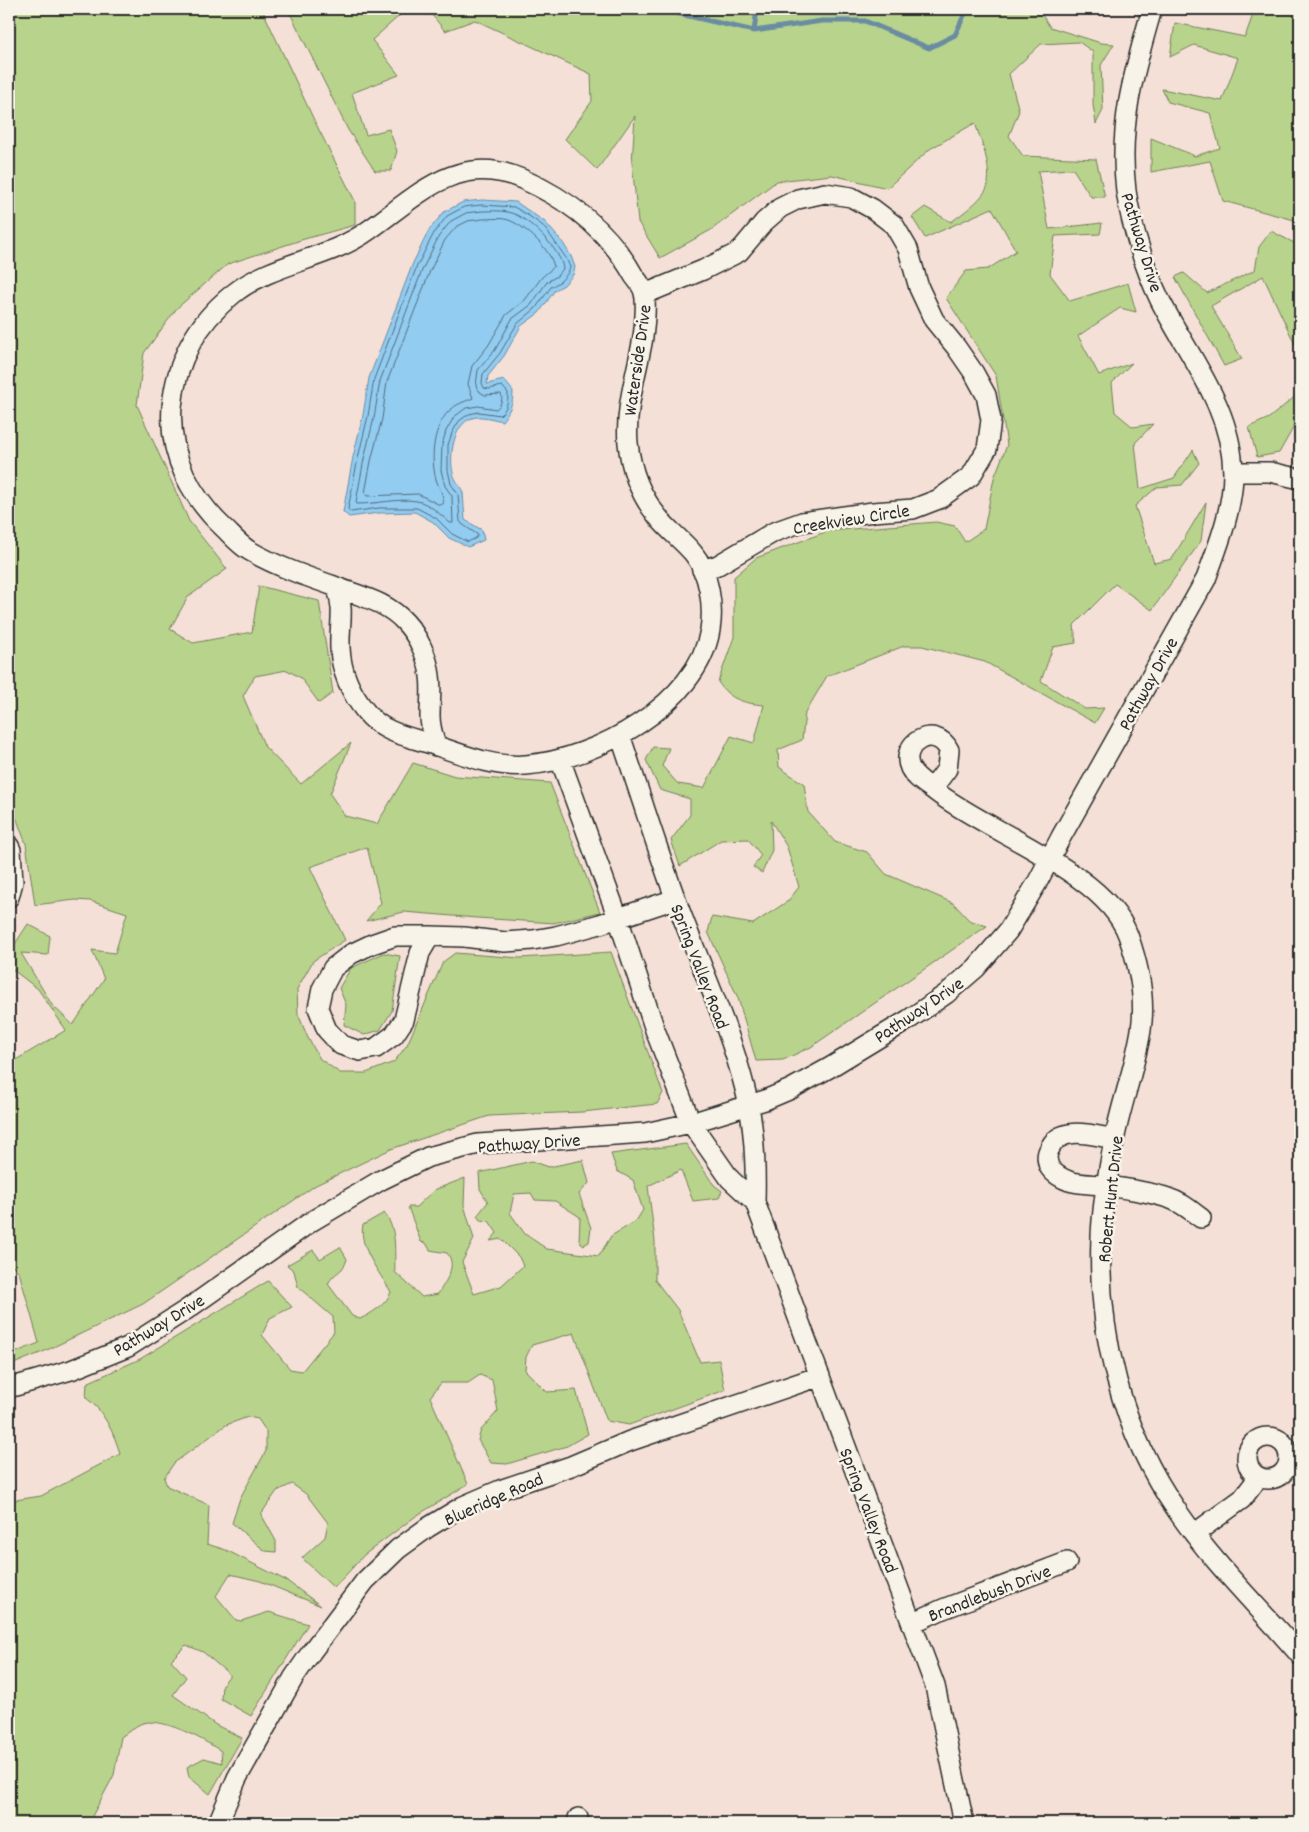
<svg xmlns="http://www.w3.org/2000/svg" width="1309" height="1832" font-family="Dekko,sans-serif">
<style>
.green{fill:#b8d38b;stroke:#727f5b}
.water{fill:#92ccf1;stroke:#698ca2}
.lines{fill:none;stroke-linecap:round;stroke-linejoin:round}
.shore{stroke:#546b7a;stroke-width:1}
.stream{stroke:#698ca2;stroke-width:5}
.street-casing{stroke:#2b2b2b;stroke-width:22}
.street{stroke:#f7f3e8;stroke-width:19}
.labels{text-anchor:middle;stroke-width:5;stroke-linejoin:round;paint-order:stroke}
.street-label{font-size:19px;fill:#2b2b2b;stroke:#f7f3e8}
</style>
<rect width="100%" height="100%" fill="#f5e0d7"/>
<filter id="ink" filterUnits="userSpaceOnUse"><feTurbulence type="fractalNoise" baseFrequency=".02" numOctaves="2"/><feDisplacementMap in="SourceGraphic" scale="10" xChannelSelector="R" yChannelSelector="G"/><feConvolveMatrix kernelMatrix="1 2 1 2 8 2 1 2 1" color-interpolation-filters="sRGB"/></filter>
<g filter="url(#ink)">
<!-- green -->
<path class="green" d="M9,9H262L314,120L355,201V225L301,240L228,264L177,308L144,353L137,405L189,521L227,569L188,597L170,629L193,643L252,632L259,586L319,601L333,693L319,703L301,678L287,670L255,676L243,696L265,747L301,784L351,743L330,794L345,816L377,824L413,763L455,776L550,783L600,912L554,923L477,918L404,912L366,921L381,903L367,847L310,867L345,940L313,961L297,989L298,1014L308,1038L320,1059L340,1073H366L394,1062L407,1045L443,962L455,953L520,958L611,952L663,1093L657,1104L582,1112L489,1116L391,1149L316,1185L143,1304L45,1351L9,1366V1355L39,1343L19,1272L9,1262V1064L66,1030L38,989L9,967V953L28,924L50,936L48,955L21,953L52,1005L73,1025L104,979L92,950L115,953L127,913L90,901L75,900L35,905L26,844L9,798Z
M288,9H407L372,40L399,75L352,93L366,135L389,129L397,151L391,171H375L348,130Z
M411,9H1038L1050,27L1101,43L1114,44L1101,65L1103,110L1096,124L1093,105V52L1079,42L1041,44L1009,74L1019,111L1009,136L1023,156L1096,159L1105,197H1091L1073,169L1038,171L1049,229L1102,223L1100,234L1055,236L1050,274L1070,301L1128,283L1136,312L1120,308L1078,336L1099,375L1132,363L1112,383L1115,412L1133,427L1153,424L1135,443L1140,489L1174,478L1193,450L1199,463L1182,485L1157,487L1135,506L1154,563L1172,559L1206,502L1201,541L1152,610L1115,584L1074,625L1076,643L1053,647L1041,681L1085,709L1104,708L1095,723L985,662L922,646H904L827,676L805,713L802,740L778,750L779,767L804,784L808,812L835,842L867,852L886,874L953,903L969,920L987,926L811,1047L783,1060L756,1061L738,998L708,932L712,917L753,924L788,901L799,887L787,847L771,821L772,850L762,873L753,867L761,855L748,839L721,840L680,866L671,840L690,815V799L660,790L646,760L653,747L669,748L662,766L678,784L704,788L731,736L754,743L764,705C743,703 730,700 718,682L734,637V577L756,558L828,531L936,522L955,526L965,542L984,529L994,478L1007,445L996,376L946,298L966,271L988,269L1016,251L992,208L925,238L912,217L925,207L951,222C962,214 986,197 988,184C991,164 981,141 975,123L930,149L887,188L832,175L777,181L711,230L660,258L638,222L632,163L635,116L597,170L565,139L592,101L591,74L475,20L445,31L432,15Z
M1255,9H1300V235L1298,221L1223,201L1210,161L1151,172V138L1195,156L1220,148L1210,113L1168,102L1162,89L1222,101L1238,58L1194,45L1170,57L1175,23L1245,37Z
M1271,231L1300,246V355L1263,276L1211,306L1242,359L1224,366L1175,277L1184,273L1207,293L1255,270L1259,247Z
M1300,379V416L1279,453L1257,457L1249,427L1269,418L1297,395Z
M384,953L400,956L392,1011L380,1030L364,1035L344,1025L346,1005L339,988L351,968Z
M686,1144L714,1185L722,1191L719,1198L693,1201L681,1170L648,1186L655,1241V1280L678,1310L700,1362L719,1360L725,1390L629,1425L607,1421L574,1333L532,1345L526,1357L525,1370L547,1392L576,1390L588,1434L567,1446L507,1464L491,1463L478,1440L481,1430L498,1411L492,1380L480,1375L468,1383H441L430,1397L468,1484L416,1516L364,1555L334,1588L302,1558L325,1537L328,1523L306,1494L292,1484L277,1491L261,1514L276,1541V1552L265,1551L232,1523L240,1498L266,1451V1431L258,1419L248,1417L226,1425L174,1463L164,1478L167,1486L209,1505L207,1544L226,1550L287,1581L321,1606L260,1581L230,1574L216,1596L236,1620L241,1621L269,1612L308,1624L251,1716L221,1699L222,1685L230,1675L203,1652L186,1645L171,1660L186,1677L173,1695L216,1725L242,1738L210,1794L189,1777L187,1767L204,1758L222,1763L221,1751C204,1740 160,1715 140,1724C134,1727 127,1733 121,1737L114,1775L90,1820V1823H9V1501L41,1496L120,1454C115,1435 103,1409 86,1398L87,1383L140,1359L268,1281L292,1307L270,1318L262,1335L290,1369L302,1371L334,1332L333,1317L298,1287L294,1271L287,1265L313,1250L320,1259L340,1247L347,1259C343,1274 334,1271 328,1284L352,1316L360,1319C372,1313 386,1305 391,1292C380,1273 358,1247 363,1225L384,1213C398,1230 394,1251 395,1272L422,1297L438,1294C445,1282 458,1266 447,1253L430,1250L426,1243L421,1242L408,1207H416L434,1190L465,1178L464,1205L474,1239L462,1262L474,1294L501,1286L523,1266L519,1257L501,1239L490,1241L497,1233L489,1221L480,1220L477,1216L488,1202L480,1189L479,1173L532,1161L549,1167L583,1160L589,1183L579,1194L591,1228L589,1242L584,1245L579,1241L580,1217L555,1201L535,1200L531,1193L514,1194L510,1213L525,1234L547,1249L599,1256L611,1236L636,1221L643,1210L633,1180L617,1171L611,1154Z"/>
<!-- water -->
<path class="water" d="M482,200L516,202L545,222L563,243L571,256L575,267L573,275L564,285L555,290L539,313L521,326L504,356L488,376L487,384L504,380L513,391C513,404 510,411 502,421C493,419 481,415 472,418C453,425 449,456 453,473C455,481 462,488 463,493C464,502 464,511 465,520L482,530L484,540L468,547L449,538L433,522L415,512L379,513L349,517L343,512L353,457L363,415L369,378L413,263L429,230L444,212L463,202Z"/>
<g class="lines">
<!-- shore -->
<path class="shore" d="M482,205L514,207L529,216L542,225L550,235L566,258L570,267L568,273L561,281L551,287L535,309L517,324L500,353L483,374L482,383L484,388L489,389L502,386L508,393C508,402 507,409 500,415L479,412L469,414L459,421L452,433L448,445V470L451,484L458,494L460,521L462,524L478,535L476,538L468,542L452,534L436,518L417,508H379L351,512L348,509L358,458L368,416L374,379L417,266L434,233L447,216L464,207Z
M483,211C492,211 502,210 511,213C528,217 562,251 563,269L557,276L547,282L531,305L512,319L495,350L478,370L476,386L480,392L485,395L501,394C503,398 501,406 496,409L478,406L466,408L454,417L446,431L442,445L441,470L445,486L452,496L453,523H450C441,515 429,503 417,501C398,498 377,504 357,504L356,502L364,459L374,418L380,381L423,268L439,236L451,221L466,213Z
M483,219C492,219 503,217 511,221C527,228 551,250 554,267L542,277L525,300L506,315L488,346L472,366L468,384L473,398C464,402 456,404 449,411C433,427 430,458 436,479C438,487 445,496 443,504L440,505L418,494L367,496L365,493L371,461L382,419L387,382L430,271L445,240L456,227L468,221Z"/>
<!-- stream -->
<path class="stream" d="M658,9L754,31L822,21H865L929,48L955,35L967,9
M754,31L757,9"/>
<!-- street casing -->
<g class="street-casing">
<path id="street" d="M645,294L703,270L739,252L764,222L780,208L798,199L825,193L851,197L873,209L894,225L908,249L919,288L934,320L956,347L974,373L986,395L991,420L987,449L971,476L939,499L913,509L873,512L802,522L774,532L718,565L702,570
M1233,472H1270L1300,479
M337,588C345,613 339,623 340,648C341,671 351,694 366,712C382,732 405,736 428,743C460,753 491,768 526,765C595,760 698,704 710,630C714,606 709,572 693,553C682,540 668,530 658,517C640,495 631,471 628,443C625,409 636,376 642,343C644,332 647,304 644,293C643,287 638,281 634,276C609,231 568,199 522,179C458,151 417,196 369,230C328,260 273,262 233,294C197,323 176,361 172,407C168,456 192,499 227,531C234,538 241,546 250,551C276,566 305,576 334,586C359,596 386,601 405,622C418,636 428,657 430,676C432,689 430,703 430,716C430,727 433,736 436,746
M620,735C639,790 656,846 676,900C699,963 729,1025 745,1089C755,1126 756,1165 755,1202L935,1686L964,1823
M560,759L618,918L655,1030L691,1123L730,1179L755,1202
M932,789L947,769L949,750C935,723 899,743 910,768C915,778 926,784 935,791C987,832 1105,872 1128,935C1139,966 1146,998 1141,1030C1135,1068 1121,1104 1114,1141C1108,1172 1102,1205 1101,1237C1097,1333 1122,1433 1178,1512C1214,1564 1259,1607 1300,1655
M9,846L11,850L13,882L9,897
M430,936L420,953L404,1020L394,1035L376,1048L360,1051L341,1045L327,1030L318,1008L322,989L333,968L351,954L372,944L395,936H430L464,937L505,942L533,940L556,936L600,924L675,899
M1114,1139C1093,1135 1059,1124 1049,1150C1046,1155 1047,1163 1050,1168C1054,1174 1063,1179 1069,1181C1079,1184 1090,1184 1100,1185C1122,1188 1147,1191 1168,1198C1181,1202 1190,1210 1201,1218
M9,1388L71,1370L128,1347L186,1310L312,1221L381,1180L428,1157L478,1144L645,1133L691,1123L765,1100L791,1089L829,1068L908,1020L946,994L976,968L1008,931L1037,883L1061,837L1206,579C1218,546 1233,509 1233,473C1232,407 1188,356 1160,300C1145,269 1131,225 1126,191C1118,124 1134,72 1152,9
M1247 1458a21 21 0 1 1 42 0a21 21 0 1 1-42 0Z
M1194,1534L1242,1499L1259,1477
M912,1623L943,1609L1067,1562
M578,1818L579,1823
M218,1823L237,1778L294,1677L312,1651L365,1581L398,1549L427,1528L463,1506L500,1490L571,1466L630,1441L820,1376"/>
</g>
<!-- street -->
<use href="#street" class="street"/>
</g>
</g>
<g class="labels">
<!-- street labels -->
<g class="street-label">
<text transform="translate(1143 242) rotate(73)" y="7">Pathway Drive</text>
<text transform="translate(636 360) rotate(-82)" y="7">Waterside Drive</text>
<text transform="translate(851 518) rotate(-9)" y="7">Creekview Circle</text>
<text transform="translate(1147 683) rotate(-61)" y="7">Pathway Drive</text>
<text transform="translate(701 966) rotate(69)" y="7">Spring Valley Road</text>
<text transform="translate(918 1009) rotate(-34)" y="7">Pathway Drive</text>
<text transform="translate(529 1142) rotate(-4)" y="7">Pathway Drive</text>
<text transform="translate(1109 1199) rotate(-84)" y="7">Robert Hunt Drive</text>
<text transform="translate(158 1324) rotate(-31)" y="7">Pathway Drive</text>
<text transform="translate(493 1498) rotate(-24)" y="7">Blueridge Road</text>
<text transform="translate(870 1510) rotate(69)" y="7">Spring Valley Road</text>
<text transform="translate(989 1592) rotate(-21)" y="7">Brandlebush Drive</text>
</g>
</g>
<!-- margin -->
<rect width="1309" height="1832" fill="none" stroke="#f7f3e8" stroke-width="30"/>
<rect x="15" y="15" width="1279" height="1802" fill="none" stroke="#2b2b2b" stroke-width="2" filter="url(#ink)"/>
</svg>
